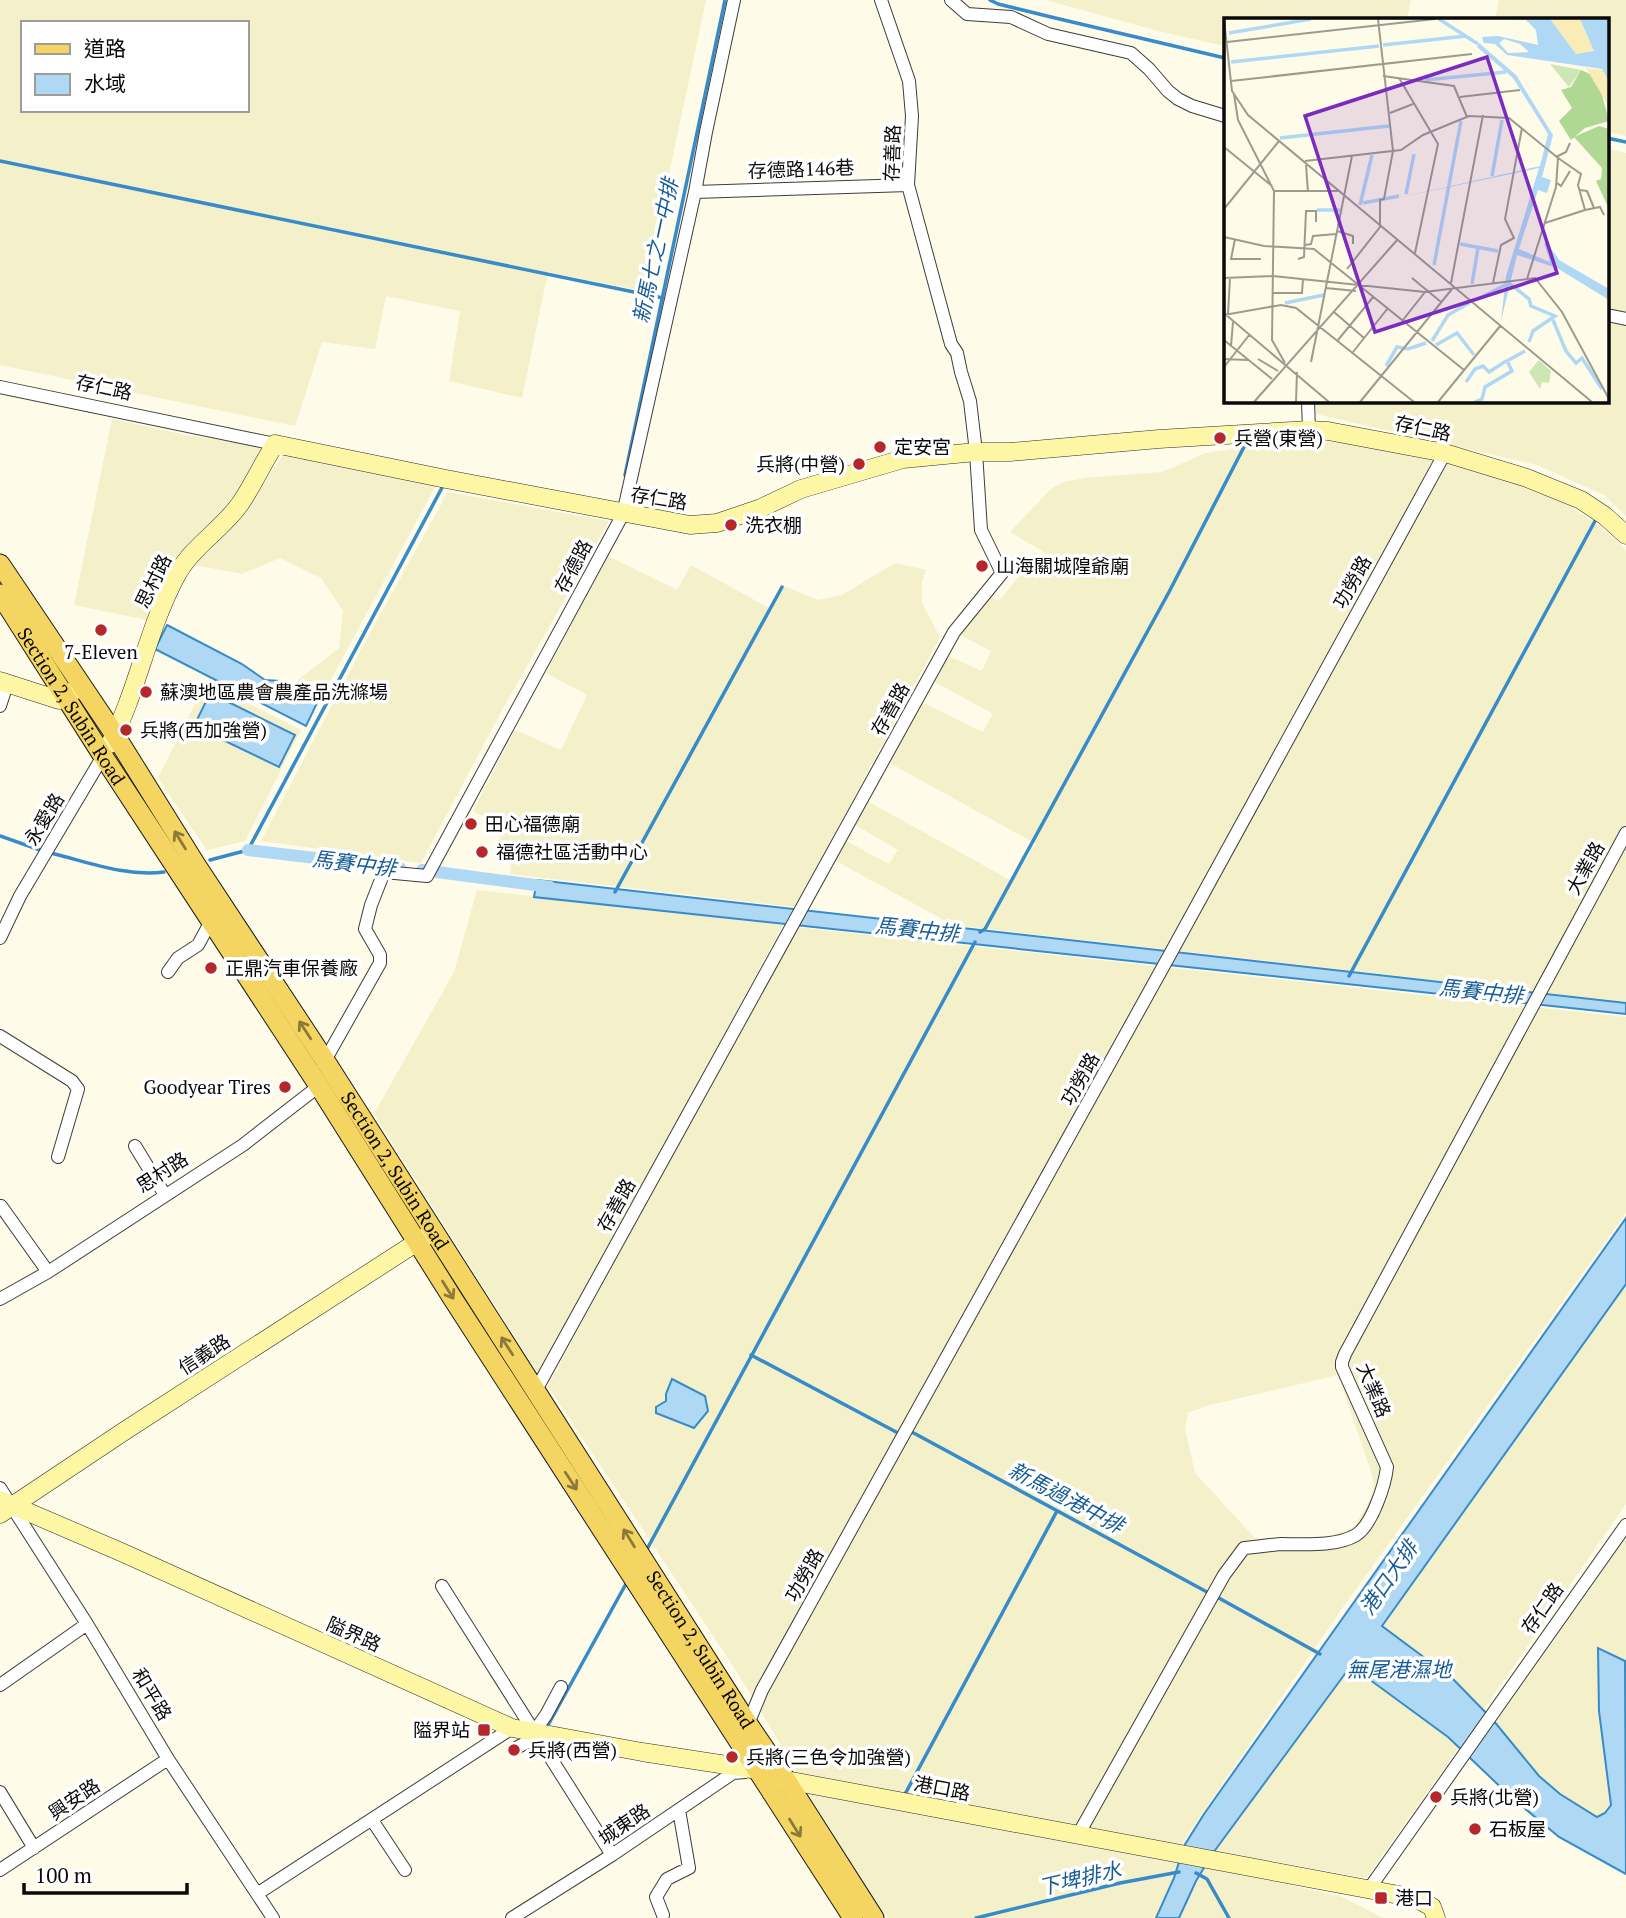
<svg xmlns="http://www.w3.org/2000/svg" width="1626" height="1918" font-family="'PT Serif','Noto Sans TC',serif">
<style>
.farmland{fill:#f3f0ca;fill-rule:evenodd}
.water{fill:#afd8f4;stroke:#388bc9;stroke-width:2}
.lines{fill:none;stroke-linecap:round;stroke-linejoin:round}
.stream{stroke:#388bc9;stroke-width:3.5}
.canal{stroke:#afd8f4;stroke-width:12}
.street-casing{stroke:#3d3d3d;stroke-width:14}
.secondary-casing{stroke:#2c2c2c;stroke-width:19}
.primary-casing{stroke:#1b1b1b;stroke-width:21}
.street{stroke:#fff;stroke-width:12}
.secondary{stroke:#fdf6a5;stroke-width:18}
.primary{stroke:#f5d562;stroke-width:19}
.oneway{stroke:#8b7a3a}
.poi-dot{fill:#b5272a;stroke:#fff;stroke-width:2.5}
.labels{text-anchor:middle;stroke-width:7;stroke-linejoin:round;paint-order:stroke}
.street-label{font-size:19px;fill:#0a0a0a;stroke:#fff}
.poi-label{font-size:19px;fill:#0a0a0a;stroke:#fff;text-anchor:start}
.water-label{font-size:21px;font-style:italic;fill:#185c97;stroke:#fff}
.inset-river{fill:none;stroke:#afd8f4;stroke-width:3.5}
.inset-road{fill:none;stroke:#9c9b8f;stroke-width:2}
.view{fill:#7b2cbf;fill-opacity:0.15;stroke:#7b2cbf;stroke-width:3.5}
.inset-edge{fill:none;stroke:#0a0a0a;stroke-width:3.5}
</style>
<rect width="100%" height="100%" fill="#fefbe8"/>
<!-- farmland -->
<path class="farmland" d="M0,0H706L644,291L548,272L522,398L449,381L460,311L386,296L375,349L322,342L295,426L0,365ZM23,23H247V110H23Z
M1046,0H1411L1407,19H1225V46L1158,31Z
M1499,0H1626V136L1607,131V19H1495Z
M1607,149L1626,153V516L1604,495L1537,465L1316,414L1315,401H1607Z
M112,419L181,434L266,447L232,500L174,559L152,621L74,605Z
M1297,440L1350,443L1454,465L1529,488L1567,505L1595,523L1615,539L1626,551V1002L953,925L836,861L846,841L889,864L898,850L854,824L867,801L1012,881L1036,844L888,762L921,702L983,732L993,714L933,681L948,656L982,671L991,651L960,635L988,596L999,601L1024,570L1037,576L1049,555L1010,532L1052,488L1063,482L1085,478L1162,472L1206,453Z
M284,454L436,485L321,698L294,683L339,648L343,611L321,578L280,558L242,574L194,565L243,514Z
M448,492L609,521L503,708L421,863L261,841L369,635Z
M608,556L677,590L691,565L771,609L784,586L818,600L842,595L895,563L926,570L922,581V603L940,637L795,907L510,874L512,856L501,841L496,824L473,811L515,730L561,750L587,695L546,673Z
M206,682L301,730L245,841L207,850L158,778Z
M477,890L783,925L539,1375L374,1114L454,972Z
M794,927L1626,1017V1213L1343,1607L1180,1846L799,1775L737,1672L548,1386ZM1338,1375L1371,1471L1374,1485L1371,1498L1353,1528L1319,1539L1285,1540L1255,1538L1195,1473L1185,1429L1188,1413L1206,1406Z
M1626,1279V1504L1481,1713L1447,1673L1408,1650L1378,1623Z
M1626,1538V1845L1511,1759L1494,1725Z
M1359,1669L1463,1742L1366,1878L1215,1851L1342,1672Z
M806,1791L1216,1869L1340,1896L1383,1918H887Z"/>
<!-- water -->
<path class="water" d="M167,625L242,664L265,680L280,681L318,701L306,726L155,649Z
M210,693L295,735L279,767L194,726Z
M537,880L1626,1003V1014L534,897Z
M1626,1218V1284L1382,1626L1453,1679L1493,1720L1539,1776L1560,1794L1597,1817L1605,1813L1611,1805L1599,1711L1598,1648L1625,1661L1626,1874L1559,1837L1511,1797L1448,1737L1373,1682L1350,1667L1213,1853L1196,1881L1179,1918H1156L1174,1878L1184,1846L1204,1814Z
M672,1379L705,1396L708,1411L694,1428L656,1413V1407L666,1401V1394Z"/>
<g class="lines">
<!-- stream -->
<path class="stream" d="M990,0L998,4L1051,17L1225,58
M1607,138L1626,142
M0,161L663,298
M625,475L725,0
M0,836L40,850
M51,853C88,862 126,877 164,872
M210,860L248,850L444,484
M615,892L782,587
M980,932L985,929L1169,592L1245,445
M1349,976L1595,521
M751,1355L898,1433
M910,1431L1207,1592
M646,1551L975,942
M1217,1597L1320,1654
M547,1727L627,1582
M904,1796L1057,1511
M1196,1873L1207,1879L1229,1918
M976,1918L1120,1883L1179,1872"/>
<!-- canal -->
<path class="canal" d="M248,850L400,868
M422,870L550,887"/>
<!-- street casing -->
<g class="street-casing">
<path id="street" d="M951,0L967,14L1011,17L1048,34L1131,53L1149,69L1168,91L1178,99L1192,106L1225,116
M695,192L908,185
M1607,315L1626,319
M0,387L275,444
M1308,401L1309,430
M0,706L7,684
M0,938L20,896L103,756
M168,972L178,958L198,945L211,921
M0,1036L72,1081L78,1089L58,1157
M323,1064L380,963V955L365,929L371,905L384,872L427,876L623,514L695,192L706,132L734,0
M135,1146L165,1195
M1,1206L48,1272
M0,1299L48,1272L243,1145L319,1086L320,1082
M536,1390L954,632L1002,573L981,530L976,452L970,401L961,372L957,353L951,344L908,185L912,116L909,81L881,0
M0,1488L87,1624L168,1759L273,1918
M442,1586L612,1855
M0,1685L87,1624
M748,1724L762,1690L1168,958L1445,453
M534,1732L546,1715L561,1687
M516,1748L537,1737
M0,1792L34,1848
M372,1820L405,1870
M1078,1835L1224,1575L1244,1548C1256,1547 1269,1545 1281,1544C1303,1544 1336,1547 1356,1535C1372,1525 1385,1485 1387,1467L1342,1367V1362L1345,1354L1626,833
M0,1870L168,1759
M1369,1889L1626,1525
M257,1894L512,1728
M663,1915L656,1897L667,1879L689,1868L679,1810
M512,1918L612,1855L733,1773L745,1772"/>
</g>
<!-- secondary casing -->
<g class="secondary-casing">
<path id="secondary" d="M0,681L59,700L75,690
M110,744C137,692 147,632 174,580C190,547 220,532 240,504C253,485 263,463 275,444L446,479L690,525L717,523L761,508L801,489L903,459L976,452H1010L1159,439L1309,430L1328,431L1445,453L1527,478L1581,500L1605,516L1626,535
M0,1500L121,1552L512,1728L642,1752L759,1770L786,1780L1415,1898L1432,1907L1436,1918
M0,1514L126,1430L428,1235"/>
</g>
<!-- primary casing -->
<g class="primary-casing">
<g id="primary">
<path id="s1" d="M0,564L115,735L196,865L324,1059L748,1724L786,1780L874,1918"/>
<path id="s2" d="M0,594L103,756L319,1086L453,1299L853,1918"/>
</g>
</g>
<!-- street -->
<use href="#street" class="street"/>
<!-- secondary -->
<use href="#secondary" class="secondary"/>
<!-- primary -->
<use href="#primary" class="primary"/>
</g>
<!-- one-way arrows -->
<defs><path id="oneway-shaft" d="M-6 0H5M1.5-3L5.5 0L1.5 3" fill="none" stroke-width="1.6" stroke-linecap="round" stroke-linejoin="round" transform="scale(1.75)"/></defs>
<g class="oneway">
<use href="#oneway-shaft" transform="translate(180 840) rotate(-122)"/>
<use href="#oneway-shaft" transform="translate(305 1030) rotate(-123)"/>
<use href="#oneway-shaft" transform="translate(448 1290) rotate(58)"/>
<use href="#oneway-shaft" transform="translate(507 1346) rotate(-123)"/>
<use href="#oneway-shaft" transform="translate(571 1481) rotate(57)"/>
<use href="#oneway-shaft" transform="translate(629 1538) rotate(-122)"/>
<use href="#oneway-shaft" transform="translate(795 1828) rotate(58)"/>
</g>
<!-- markers -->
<g class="poi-dot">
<circle cx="1220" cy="438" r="7"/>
<circle cx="880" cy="447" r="7"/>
<circle cx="859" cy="464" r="7"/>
<circle cx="731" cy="525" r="7"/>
<circle cx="982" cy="566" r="7"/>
<circle cx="101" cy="630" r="7"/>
<circle cx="146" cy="692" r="7"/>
<circle cx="126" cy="730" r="7"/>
<circle cx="471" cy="824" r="7"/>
<circle cx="482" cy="852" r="7"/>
<circle cx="211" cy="968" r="7"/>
<circle cx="285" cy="1087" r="7"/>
<rect x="477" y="1723" width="14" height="14" rx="3.5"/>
<circle cx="514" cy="1750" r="7"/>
<circle cx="732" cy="1757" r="7"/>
<circle cx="1436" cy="1797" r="7"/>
<circle cx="1475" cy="1829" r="7"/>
<rect x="1374" y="1891" width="14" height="14" rx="3.5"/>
</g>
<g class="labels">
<!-- street labels -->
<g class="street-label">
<text transform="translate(892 153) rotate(-88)" y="7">存善路</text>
<text transform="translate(801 169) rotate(-2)" y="7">存德路146巷</text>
<text transform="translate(104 387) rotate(12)" y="7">存仁路</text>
<text transform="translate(1423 428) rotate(12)" y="7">存仁路</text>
<text transform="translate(659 498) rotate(9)" y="7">存仁路</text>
<text transform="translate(573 566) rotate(-62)" y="7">存德路</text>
<text transform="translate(153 581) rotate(-64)" y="7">思村路</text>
<text transform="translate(1352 582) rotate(-61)" y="7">功勞路</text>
<text dy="7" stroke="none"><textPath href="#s2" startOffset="133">Section 2, Subin Road</textPath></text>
<text transform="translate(890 709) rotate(-61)" y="7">存善路</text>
<text transform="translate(44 819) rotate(-59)" y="7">永愛路</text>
<text transform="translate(1585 868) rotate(-61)" y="7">大業路</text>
<text transform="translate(1080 1079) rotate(-61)" y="7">功勞路</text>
<text dy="7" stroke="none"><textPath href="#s1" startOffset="724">Section 2, Subin Road</textPath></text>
<text transform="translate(162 1172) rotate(-33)" y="7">思村路</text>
<text transform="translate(616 1205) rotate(-61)" y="7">存善路</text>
<text transform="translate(204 1354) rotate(-33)" y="7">信義路</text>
<text transform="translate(1374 1390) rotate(67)" y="7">大業路</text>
<text transform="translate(804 1575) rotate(-61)" y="7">功勞路</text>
<text transform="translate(1542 1608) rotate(-55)" y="7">存仁路</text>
<text transform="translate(354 1634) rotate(24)" y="7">隘界路</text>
<text dy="7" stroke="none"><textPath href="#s1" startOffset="1292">Section 2, Subin Road</textPath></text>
<text transform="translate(152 1694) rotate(59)" y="7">和平路</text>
<text transform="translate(942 1788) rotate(11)" y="7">港口路</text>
<text transform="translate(74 1799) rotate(-34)" y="7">興安路</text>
<text transform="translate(624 1824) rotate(-34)" y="7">城東路</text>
</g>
<!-- poi labels -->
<g class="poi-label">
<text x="1234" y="445">兵營(東營)</text>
<text x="894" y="454">定安宮</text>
<text x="845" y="471" text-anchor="end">兵將(中營)</text>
<text x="745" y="532">洗衣棚</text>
<text x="996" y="573">山海關城隍爺廟</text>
<text x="101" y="659" text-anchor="middle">7-Eleven</text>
<text x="160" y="699">蘇澳地區農會農產品洗滌場</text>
<text x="140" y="737">兵將(西加強營)</text>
<text x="485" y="831">田心福德廟</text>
<text x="496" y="859">福德社區活動中心</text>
<text x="225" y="975">正鼎汽車保養廠</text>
<text x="271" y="1094" text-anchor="end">Goodyear Tires</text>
<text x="470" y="1737" text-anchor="end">隘界站</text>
<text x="528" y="1757">兵將(西營)</text>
<text x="746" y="1764">兵將(三色令加強營)</text>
<text x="1450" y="1804">兵將(北營)</text>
<text x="1489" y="1836">石板屋</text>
<text x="1395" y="1905">港口</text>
</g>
<!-- water labels -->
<g class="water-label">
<text transform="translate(656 251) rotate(-78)" y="7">新馬七之一中排</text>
<text transform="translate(354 864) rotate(7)" y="7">馬賽中排</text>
<text transform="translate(917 930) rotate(6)" y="7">馬賽中排</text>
<text transform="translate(1481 992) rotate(6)" y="7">馬賽中排</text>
<text transform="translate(1066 1498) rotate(28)" y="7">新馬過港中排</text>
<text transform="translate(1389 1578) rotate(-55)" y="7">港口大排</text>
<text x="1399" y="1677">無尾港濕地</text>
<text transform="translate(1080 1879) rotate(-13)" y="7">下埤排水</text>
</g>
</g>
<!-- overview -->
<g transform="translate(1224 18)">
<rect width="385" height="385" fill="#fefbe8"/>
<path d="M326,46L357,52L345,69ZM315,342L327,353L325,365L318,364L316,371L305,354Z" fill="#cde7b4"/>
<path d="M357,52L366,56L377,73L385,103L361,110L347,122L335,103L348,90L337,72L347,69ZM375,108L385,111V191L372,163L377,161L378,150L350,119Z" fill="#b0d794"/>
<path d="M326,1H356L370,33L352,36ZM362,50L379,52L384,60L385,89Z" fill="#f9ecb6"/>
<path d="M283,1H326L352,36L370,33L356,1H385V63L378,51L283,37L271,26L260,25L258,19L274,18L314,27L312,12L302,2ZM280,21L296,26L305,34L284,35L275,25ZM255,25L292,57L329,117L318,159L327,162L323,175L314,172L295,231L326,244L320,225L324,226L335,242L385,271V282L333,250L293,237L277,303L282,258L315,150L173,180L316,148L324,116L289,60L253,29Z" fill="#afd8f4" fill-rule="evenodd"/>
<path class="inset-river" d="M215,1L254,26M5,15L87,1M159,27L242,18M7,44L155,28M201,62L282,54M56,120L165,108M268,158L278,102M182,176L190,136M139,185L175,178M136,187L148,137M93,192H116M236,226L274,233M210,247L237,103M248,266L254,230M252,282L285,265L305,281L307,288L331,298L309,313L305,324M61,285L100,277M329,302L342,333L352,345L358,340L378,371M208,323L224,297L245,285M212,327L233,315L250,337M162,348L173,329L184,331L202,325M242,364L251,351L259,348L265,354L282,343M251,384L258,381L261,369L288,353L283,343L301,333"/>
<path class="inset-road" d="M0,1L8,73L24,97L368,384M3,24L211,1M159,58L230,68L243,99M175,60L214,126L191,235M7,63L248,36M10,76L14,102L50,173L48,322L61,345M236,79L296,72M166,95L189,86M0,129L48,168M332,139L342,134L346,125M81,143L177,132L199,117L245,98L285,100L334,140L332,169L303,261M82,147L84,174M333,165L337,168L346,153M356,172L363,173L370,190M50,173H114M0,191L55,123M361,192L376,189L380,197M321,205L361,192L354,167L357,156L334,140M113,213L129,218V226M0,219L40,228L90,231L240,352M11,221L7,241H37M81,227L87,226L89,218L112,216M74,241L80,239L82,193H92V204M123,251L156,209V182L160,181L169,133L154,1M0,260L49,258L201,274L311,260L338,294L385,381M188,260L217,284M227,265L259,97M269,265L277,227L290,220L281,201L298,110M102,270L132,273M48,275H78L79,261M110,294L140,320M1,296L105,384M4,296L6,260M0,297L57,287L72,290L190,384M179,302L201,274M0,322L48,361M114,322L150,278M7,328L9,304M129,334L164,290M0,341L24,342M34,341L54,353M87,344L128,138M0,349L26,316M30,384L174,221M72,384L73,354M136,384L228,271M214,384L277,307"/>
<path class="view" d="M263,39L333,255L151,314L81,98Z"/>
<rect width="385" height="385" class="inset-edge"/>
</g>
<!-- legend -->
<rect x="21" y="21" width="228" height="91" fill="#ffffff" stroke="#9d9d9d" stroke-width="2"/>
<rect x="35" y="44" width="35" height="10" fill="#f5d562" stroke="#9d9d9d" stroke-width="2"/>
<text x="84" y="56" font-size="21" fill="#0a0a0a">道路</text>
<rect x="35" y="74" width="35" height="21" fill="#afd8f4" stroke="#9d9d9d" stroke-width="2"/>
<text x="84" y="91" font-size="21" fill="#0a0a0a">水域</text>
<!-- scale -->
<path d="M24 1883v10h163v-10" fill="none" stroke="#0a0a0a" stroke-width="3.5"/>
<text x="35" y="1883" font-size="21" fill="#0a0a0a" stroke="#ffffff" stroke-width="5" paint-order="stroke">100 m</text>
</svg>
